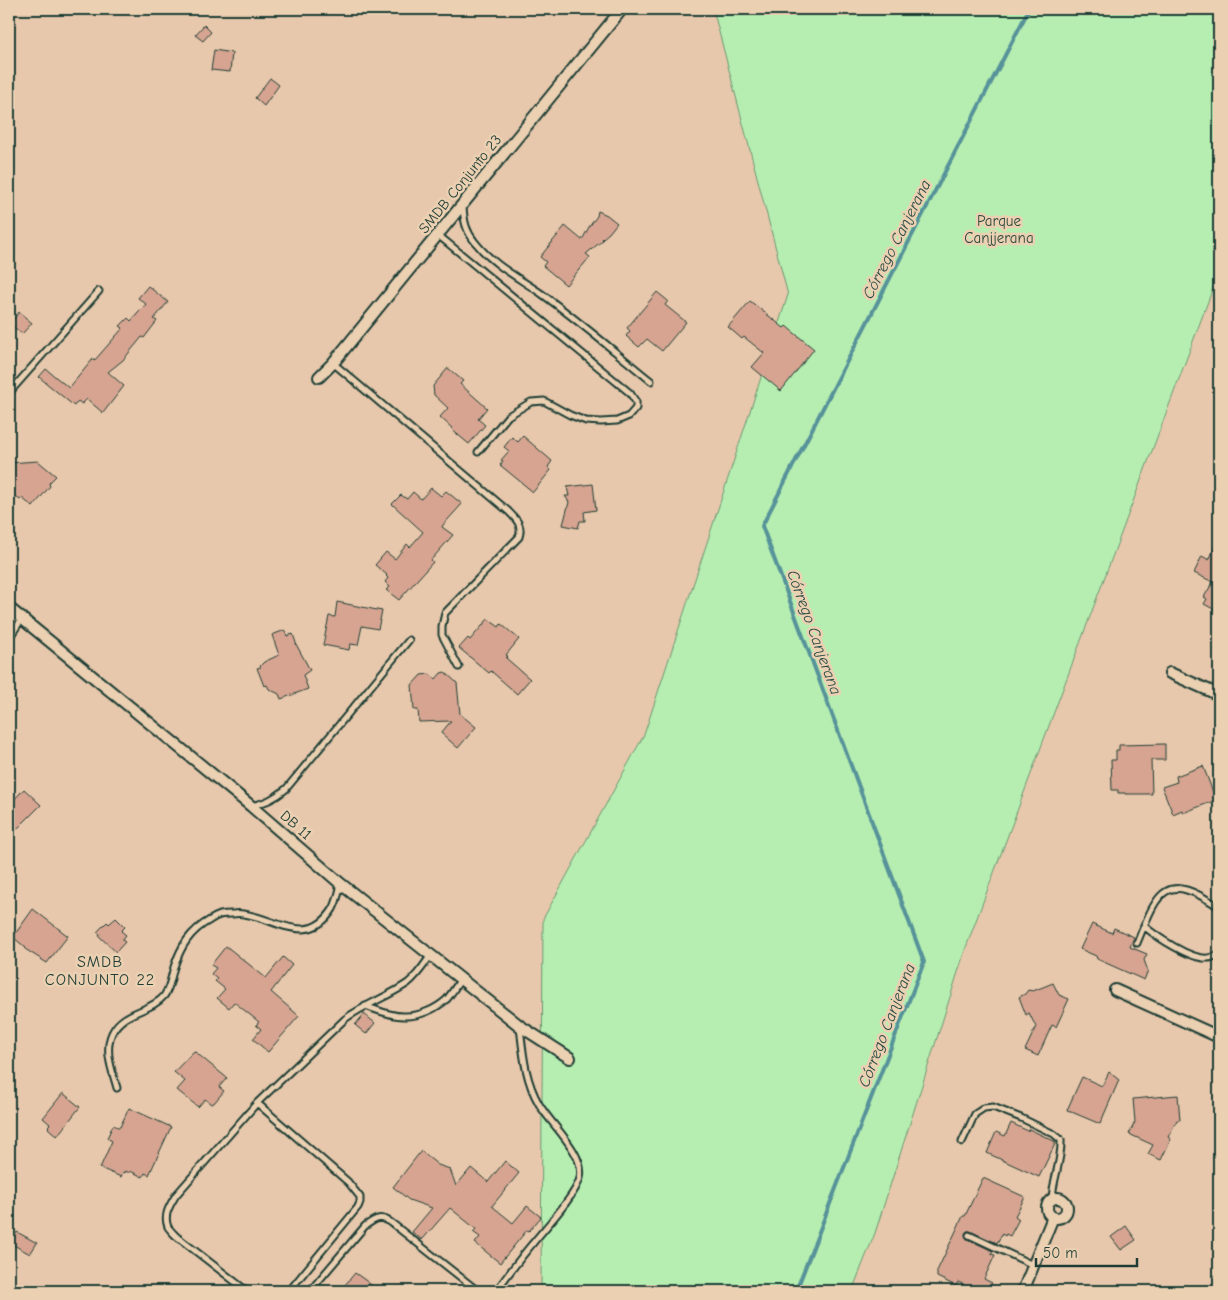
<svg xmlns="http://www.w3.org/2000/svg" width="1228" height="1300" font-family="'Comic Neue',sans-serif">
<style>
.green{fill:#b6eeb1;stroke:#6a9672}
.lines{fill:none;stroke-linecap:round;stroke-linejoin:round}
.stream{stroke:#579299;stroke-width:4}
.building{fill:#d6a491;stroke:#1f3d34}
.service-casing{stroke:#1f3d34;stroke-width:9}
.minor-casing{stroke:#1f3d34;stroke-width:14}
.service{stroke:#ebd0b2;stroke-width:5}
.minor{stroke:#ebd0b2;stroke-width:10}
.labels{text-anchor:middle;stroke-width:5;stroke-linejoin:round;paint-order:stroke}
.street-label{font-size:15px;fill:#1f3d34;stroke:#ebd0b2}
.park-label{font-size:15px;fill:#27463a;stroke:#ebd0b2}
.water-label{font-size:16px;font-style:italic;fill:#284b45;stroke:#ebd0b2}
.neighbourhood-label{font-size:16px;letter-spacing:1px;fill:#1f3d34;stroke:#ebd0b2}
</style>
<rect width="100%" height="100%" fill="#e8c8ac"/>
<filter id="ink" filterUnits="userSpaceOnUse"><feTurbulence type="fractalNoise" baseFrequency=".02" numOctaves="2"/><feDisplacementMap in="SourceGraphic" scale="10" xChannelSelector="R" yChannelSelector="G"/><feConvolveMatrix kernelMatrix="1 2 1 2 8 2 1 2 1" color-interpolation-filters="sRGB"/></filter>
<g filter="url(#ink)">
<!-- green -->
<path class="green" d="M713,9H1219V272L965,950L875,1233L852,1291H541L543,919L644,735L788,295Z"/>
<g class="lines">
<!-- stream -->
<path class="stream" d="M796,1291L924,962L762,526L1029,9"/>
</g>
<!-- building -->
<path class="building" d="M204,25L211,32L203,41L195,35Z
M214,50L232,53L230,72L211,70Z
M270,78L279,85L264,106L255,98Z
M598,211L607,215L617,223L609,233L602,239L603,240L586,254L590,257L566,285L543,266L546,262L540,257L565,226L582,240L589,227L597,216Z
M148,286L168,302L154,319L157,321L144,338L142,337L123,360L108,372L124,386L103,413L87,399L82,404L78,401L74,406L39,377L46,369L69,388L93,359L94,361L123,328L120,326L128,318L131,321L146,304L138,298Z
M657,292L668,301L665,305L686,322L662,351L647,339L639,347L626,336L630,331L627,328Z
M750,301L784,328L786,326L814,349L781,391L752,367L764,353L744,337L742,339L728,327Z
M19,312L32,323L22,334L10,324Z
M448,368L463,381L460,384L487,408L478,419L485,425L469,444L452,430L453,429L440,417L448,408L434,395L433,386Z
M523,436L552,461L548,467L551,470L533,492L500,465L503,461L501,460L509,451L504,447L512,437L518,442Z
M38,461L56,476L49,483L50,486L33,507L22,498L20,500L9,491V463Z
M593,484L596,510L584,512L585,521H580L578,528L563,525L569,502L565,496H569L567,487Z
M431,488L441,496L446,491L462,504L443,525L442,527L453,535L431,560L433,562L399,600L386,590L390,587L385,582L388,578L386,576L387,575L375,565L386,552L395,559L407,544L410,547L423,532L392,504L401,495L407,499L413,492L421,499Z
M1219,538V612L1204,604L1207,599L1204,597L1213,582L1194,573L1202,556L1209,560Z
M337,602L382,611L378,629L362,626L358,645L350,644L349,650L323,645L329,616L335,617Z
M488,619L499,627L501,624L519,639L506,655L508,656L506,658L530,679L517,694L491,671L489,673L459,648L468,638L470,640Z
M285,630L287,636L293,634L297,646L310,670L303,675L308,689L281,699L279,694L269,689L267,685L264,686L257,668L261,667L260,666L264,662L279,655L272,635Z
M445,672L457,683L460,714L476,727L458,748L441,733L451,721L419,722L418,710H414L412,685L421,675L429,674L436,679L441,673Z
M1165,744V760H1151L1152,794H1125V793H1118V790H1112L1111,760H1116V750H1119V745Z
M1203,766L1216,800L1183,813L1182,810L1173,814L1162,787L1177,782L1176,776Z
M24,789L41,805L15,831L9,825V805Z
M33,909L68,936L47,963L25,949L26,948L13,937Z
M116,918L125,927L121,931L126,935L122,940L125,942L116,952L99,936L100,934L97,932L107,922L109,924Z
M1092,924L1112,933L1114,928L1134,937L1130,947L1147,954L1144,960L1148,971L1144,980L1097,959L1096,956L1080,949Z
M226,946L266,978L283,957L292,965L271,992L299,1016L268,1052L253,1039L261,1029L256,1025L259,1022L234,1002L229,1008L217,998L225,989L215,981L217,979L211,974L216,968L211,965Z
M1053,983L1059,995L1069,999L1056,1027L1052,1025L1038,1056L1025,1050L1036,1027L1029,1013L1026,1015L1019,997L1025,994L1028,990L1033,991Z
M364,1014L375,1023L366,1034L355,1025Z
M194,1051L227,1078L219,1087L224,1091L214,1103L211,1104L205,1099L198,1107L177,1090L185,1081L174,1072Z
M1109,1072L1119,1080L1100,1124L1067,1110L1082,1077L1102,1086Z
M63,1093L80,1107L57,1136L48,1128L49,1127L48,1126L50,1124L43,1118Z
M1178,1095L1180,1120H1177L1168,1137L1171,1139L1161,1160L1148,1154L1153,1145L1129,1134L1135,1122L1133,1099Z
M129,1108L171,1127L149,1175L145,1173L143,1177L130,1171L129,1173L126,1171L125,1173L123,1172L121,1177L100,1168L112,1141L107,1138L113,1125L118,1127H120Z
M1011,1123L1028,1131L1029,1129L1056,1142L1039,1177L987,1153L996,1132L1005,1136Z
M421,1151L438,1165L450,1169L456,1186L471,1168L488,1182L505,1161L519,1173L492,1206L513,1223L527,1206L541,1217L529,1231L527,1230L500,1263L475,1243L480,1237L473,1232L476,1229L450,1208L422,1240L412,1232L432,1208L409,1200L393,1187Z
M983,1178L1025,1197L1015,1216L1019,1219L1010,1236L1006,1234L1005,1236L1002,1234L997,1243L970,1231H967L965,1234L967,1239L993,1251L991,1254L995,1255L984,1279L992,1283L988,1291H978L958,1282L956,1286L937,1277V1271L963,1216H965Z
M1126,1226L1136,1240L1121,1250L1111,1237Z
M17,1232L37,1243L30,1254L10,1243Z
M355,1273L365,1280L379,1291H340Z"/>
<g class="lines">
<!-- service casing -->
<g class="service-casing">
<path id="service" d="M463,207C464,222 466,231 475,242C493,265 519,278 542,294C579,321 615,352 651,381
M438,235L630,393L636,402V408L629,416L617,421L601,422L586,421L570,415L544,401L531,402L508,416L478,452
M333,363L508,511C516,519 523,525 519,537L445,613L442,626V635L459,667
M9,393L99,291
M9,638L22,619
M252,806C266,802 274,799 286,789L409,640
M1144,926C1157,937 1191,960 1208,958C1211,958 1216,956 1219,955
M1137,943C1158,892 1164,870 1219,907
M365,1006C377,1010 390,1016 403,1016C419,1017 436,1009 447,999C452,993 456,986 461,979
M117,1088C112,1070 104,1051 112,1033C123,1010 151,1012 164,996C170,988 171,977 174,967C181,946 190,931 210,920C213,918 217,916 220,915C223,914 228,914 232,914C235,914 239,913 243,914C274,917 308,949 333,909C337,902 339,892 341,884
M257,1103L348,1182L360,1197V1202L358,1207L289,1291
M962,1142L975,1114L984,1108L993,1107L1021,1118L1054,1134L1061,1140C1062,1161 1053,1178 1052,1199
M969,1235L1033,1265
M247,1291L176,1236C174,1234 170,1230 168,1227C163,1215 170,1205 176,1195L257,1103L345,1019C365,1004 388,997 408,983C417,976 424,965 431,955
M310,1291L365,1226C376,1218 381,1215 393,1224L478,1291
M496,1291C508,1275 520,1258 533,1243C545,1228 576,1195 580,1178C586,1154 550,1124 539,1104C525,1080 523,1053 520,1027"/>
</g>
<!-- minor casing -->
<g class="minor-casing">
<path id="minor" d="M319,377L333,363L622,9
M9,608L251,806L341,884L520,1026L570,1058
M1170,673L1219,695
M1115,990L1219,1037
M1047 1208a10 10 0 1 1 20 0a10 10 0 1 1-20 0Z
M1023,1291L1053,1217"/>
</g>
<!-- service -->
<use href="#service" class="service"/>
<!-- minor -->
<use href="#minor" class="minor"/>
</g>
</g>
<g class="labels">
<!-- street labels -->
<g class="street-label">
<text transform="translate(460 184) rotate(-51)" y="5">SMDB Conjunto 23</text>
<text transform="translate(296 825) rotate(41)" y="5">DB 11</text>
</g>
<!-- park labels -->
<g class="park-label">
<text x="999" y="226">Parque<tspan x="999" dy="17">Canjjerana</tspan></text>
</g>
<!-- water labels -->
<g class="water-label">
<text transform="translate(896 239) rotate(-63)" y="6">Córrego Canjerana</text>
<text transform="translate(815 632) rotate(70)" y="6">Córrego Canjerana</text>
<text transform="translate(886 1025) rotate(-69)" y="6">Córrego Canjerana</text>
</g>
<!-- neighbourhood labels -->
<g class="neighbourhood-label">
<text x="100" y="967">SMDB<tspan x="100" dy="18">CONJUNTO 22</tspan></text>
</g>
</g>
<!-- margin -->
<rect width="1228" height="1300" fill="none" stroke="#ebd0b2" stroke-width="30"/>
<rect x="15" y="15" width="1198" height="1270" fill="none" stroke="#1f3d34" stroke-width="2" filter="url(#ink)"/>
<!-- scale -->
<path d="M1036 1258v8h101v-8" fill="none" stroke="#1f3d34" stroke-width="2.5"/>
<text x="1043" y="1258" font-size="15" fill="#1f3d34" stroke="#ebd0b2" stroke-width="4" paint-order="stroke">50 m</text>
</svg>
